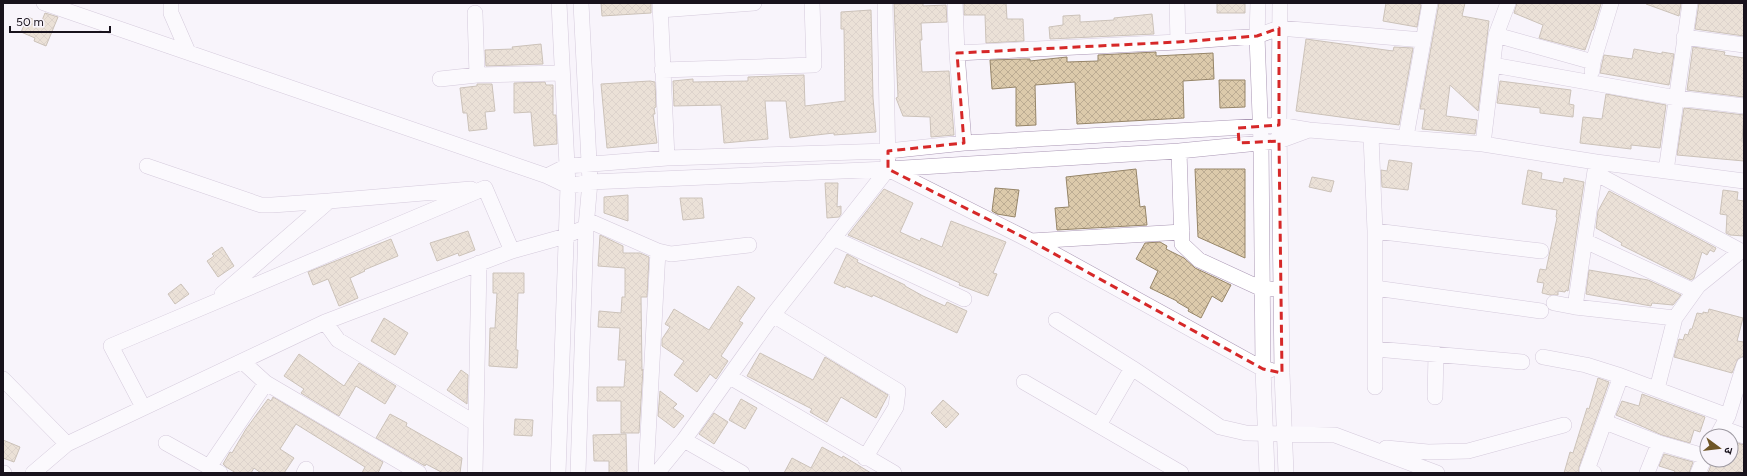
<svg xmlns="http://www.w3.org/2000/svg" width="1747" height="476" font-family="Figtree,'Noto Sans Devanagari',sans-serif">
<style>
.building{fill:url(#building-cross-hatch);stroke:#968568}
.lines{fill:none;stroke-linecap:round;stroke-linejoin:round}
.minor-casing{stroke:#aa97b4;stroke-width:16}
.minor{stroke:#fff;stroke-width:15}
.marked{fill:none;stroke:#d62828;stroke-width:3;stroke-dasharray:8 5;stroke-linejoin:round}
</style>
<defs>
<pattern id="building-cross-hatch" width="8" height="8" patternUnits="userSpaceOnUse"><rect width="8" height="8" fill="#dccaab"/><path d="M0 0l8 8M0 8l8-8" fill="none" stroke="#bcac93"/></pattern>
</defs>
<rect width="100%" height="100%" fill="#f8f4fb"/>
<!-- building -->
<path class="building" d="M601,3H651V13L602,16Z
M923,3V6L946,5L947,22L921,23L922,40H920L922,72L949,71L954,135L931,137L930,117L903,116L896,98L898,97L894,4Z
M964,3H1006L1007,19H1023L1024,41L986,43L985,15H964Z
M1217,3H1245V13H1217Z
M1386,3H1417L1421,5L1417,27L1383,21Z
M1439,3H1465L1462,16L1489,21L1478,111L1450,85L1446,116L1477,120L1475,134L1422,129L1425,109H1420Z
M1517,3H1600L1601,4L1593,30H1592L1585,50L1539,38L1543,25L1514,13Z
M1646,3H1681L1679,16L1646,4Z
M1699,3H1744V36L1695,29Z
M871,10L873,98L876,132L834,135V133L790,138L786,101H765L768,139L724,143L721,105L674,106L673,81L693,79V82L748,81V77L804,75L805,106L845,101L844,29H841V12Z
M45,13L58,17L46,46L34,41L35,38L21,32L28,17L41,23Z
M1152,14L1154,34L1050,39L1049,27L1063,25V16L1080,15V22L1114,20V18Z
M1306,39L1393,51L1394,47L1413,48L1399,125L1296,111Z
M541,44L543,64L486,66L485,50L513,49L512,47Z
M1693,47L1725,52L1724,55L1744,58V97L1687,90Z
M1634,49L1662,54V52L1674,54L1669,85L1600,73L1604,55L1632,59Z
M1156,52V56L1213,53L1214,79L1183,81L1184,118L1077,124L1075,82L1035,85L1036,125L1016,126V87L992,89L990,60L1025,59H1030V61L1067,57V62L1098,61V55Z
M1219,80H1245V107L1220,108Z
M650,81L655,82L656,107L654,108L655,114H653L657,143L607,148L601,84Z
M1500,81L1571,90L1569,104L1574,105L1573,117L1540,113V108L1497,103Z
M545,82L546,85H553V115H556L557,144L534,146L531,112L514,113V83Z
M477,84H492L495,111L485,112L487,129L469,131L467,113H463L460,88L477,86Z
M1606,94L1666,105L1660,148L1631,145V149L1580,143L1583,117L1602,119Z
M1684,108L1744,115L1742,141H1744V161L1677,155Z
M1389,160L1412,163L1408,190L1382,187L1381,170L1387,171Z
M1136,169L1140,207L1145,206L1147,225L1057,230L1055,208L1069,207L1066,177Z
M1195,169H1245V258L1198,237Z
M1528,170L1542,173L1541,179L1563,183L1564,178L1584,182L1568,291L1566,290L1565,292L1558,291V295H1550L1542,293L1544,283L1537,282L1540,269L1546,270L1557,218L1556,217L1557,210L1522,204Z
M1312,177L1334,181L1331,192L1309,187Z
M825,183H838L837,207L841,206V214L839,217L827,218Z
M995,188L1019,190L1015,217L997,214L992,211Z
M884,189L913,203L900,232L920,241L921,238L942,247L951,221L1006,242L993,273L997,274L988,296L959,285L960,283L928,269L848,235Z
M1723,190L1738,192L1737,200L1744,201V236L1730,235L1726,233L1727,215L1720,214Z
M1609,191L1716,248L1714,252L1710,250L1707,255L1702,252L1694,278L1691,280L1621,245L1622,243L1596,228L1598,211Z
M628,195V221L604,213V197Z
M680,198H702L704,218L683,220Z
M468,231L475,250L459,256L458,253L437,261L430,243Z
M600,235L623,246V253H640L649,257L647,297H641L642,371L643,369L639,433H621V401H597V387H624L626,360H618L620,328L598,327L599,311L621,313L622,297H625V268L598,266Z
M391,239L398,256L364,270L365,271L350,278L358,298L339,306L328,279L313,285L308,272Z
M1160,242L1167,246L1166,249L1184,258L1195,268L1231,285L1222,302L1212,296L1201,318L1188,311L1189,309L1177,302V301L1150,288L1158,271L1136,259L1145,243Z
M222,247L234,266L218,277L207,261L214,256L212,254Z
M847,254L858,260L857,262L905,285V286L923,296L945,306L947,302L967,311L957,333L873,295L872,297L846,286L845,288L834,283Z
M1589,270L1648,280L1681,295L1673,305L1652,303L1651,306L1586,294Z
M493,273H524V293H518L516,350H518L517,368L489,366L490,328H495L497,293H493Z
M181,284L189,294L175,304L168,294Z
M738,286L755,298L739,321L743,323L721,356L728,361L716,379L710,374L697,392L674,375L684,361L662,346V339L670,327L665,324L674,309L709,330Z
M1709,309L1743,318L1737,341L1744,342V356L1738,359L1732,373L1674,357L1679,339L1683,340L1685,334L1688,335L1690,329H1692L1697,313L1703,314V312L1708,313Z
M384,318L408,333L395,355L371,341Z
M760,353L813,380L825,357L888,395L876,418L841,397L827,422L810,412L812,409L747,376Z
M299,354L344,386L359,363L396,386L385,404L356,386L339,416L301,393L304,389L284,376Z
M461,370L468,375L467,404L447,390Z
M1598,378L1609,382L1579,467V473H1564L1570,452L1573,453L1587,408L1589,409Z
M660,391L677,404L673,408L684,416L674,428L658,416Z
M1642,394L1705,417L1700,432L1694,430L1690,443L1662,435L1616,415L1622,401L1639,406Z
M273,397L383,462L378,473H362L365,467L296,424L280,449L294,458L284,473H261L254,468L251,473H236L226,467L223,464L230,452L232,453L246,429L268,399L271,401Z
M741,399L757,408L745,429L729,420Z
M943,400L959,414L946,428L931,413Z
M714,413L728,422L714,444L699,434Z
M390,414L407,423L406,426L462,458L460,473H443L426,464L425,466L376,438Z
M515,419L533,420L532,436L514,435Z
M626,434L627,473H609V461H594L593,435Z
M3,440L20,447L14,462L3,458Z
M1731,441L1744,445V473L1737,471L1736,473H1708L1713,460H1731Z
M822,447L842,458L843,456L871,473H784L792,458L811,468Z
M1664,454L1693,462L1689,473H1674L1675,471L1659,466Z"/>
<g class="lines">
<!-- minor casing -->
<g class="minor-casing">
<path id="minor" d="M44,3L547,176L568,186L590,182L888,169L1179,151L1279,141L1309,130
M171,3V13L188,52
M660,3L667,158
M955,3L957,53L964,143
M1177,3L1178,42
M1258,3L1257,36L1261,142L1263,369L1267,473
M1280,3L1279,125L1282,373L1286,473
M660,10L754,3
M475,13L477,75
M1496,35L1593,62
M1684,37L1744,45
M957,53L1178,42L1257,36L1279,28L1423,40
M1493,65L1677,98L1744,106
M662,70L814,65L812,3
M1592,71L1593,62L1611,3
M440,79L477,75L562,73
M1371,136L1375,231V387
M1406,137L1430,3
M1483,144L1496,35L1508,3
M1179,151L1182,244L1199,260L1262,289H1270
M147,166L261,205H272L329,201
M888,169L1031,241L1263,369L1270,370
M1666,171L1690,3
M1595,173L1741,251
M547,176L567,166L667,158L888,151L964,143L1279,125L1309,130L1483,144L1596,162L1744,181
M587,220L658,251L671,254L749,245
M1375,231L1541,251
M833,238L964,299
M1031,241L1182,232
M1585,241L1694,291
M1375,288L1541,311
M222,294L329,201L471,189
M1554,303L1575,307L1675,318L1698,286L1741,251H1744
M1575,307L1596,164
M773,315L898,391L896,407L865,458
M1056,320L1132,368L1220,427L1246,433L1335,435L1437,473
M325,322L338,340L475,423
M1376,349L1522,362
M1543,357L1586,365L1621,376L1728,416
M243,362L266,383L419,473
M730,377L894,473
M3,379L67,444
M1024,382L1181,473
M1657,389L1675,318
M1435,397L1436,354
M143,407L111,346L485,188L512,251
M1605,422L1659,443L1704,456
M1099,425L1132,368
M1722,428L1744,436
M1717,436L1728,416L1744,365
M684,440L742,473
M166,443L209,467
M1386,448L1428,452L1468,451L1564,425
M3,473H4
M33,473L67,444L325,322L512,251L566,236L586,227
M220,473L209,467L266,383
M304,473L306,469
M475,473L479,263
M558,473L568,186L559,3
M578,473L586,227L590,182L581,3
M646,473L658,251
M657,473L684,440L773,315L888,169L885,3
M1594,473L1587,470L1621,376
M1647,473L1659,443
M1698,473L1707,452"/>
</g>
<!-- minor -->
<use href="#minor" class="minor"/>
</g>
<!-- marked area -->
<path d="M0 0H1747V476H0ZM1279,28V125L1238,128L1239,143L1279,141L1282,373L1263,369L1031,241L888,169V151L964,143L957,53L1178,42L1257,36Z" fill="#f8f4fb" fill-opacity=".55" fill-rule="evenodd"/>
<path class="marked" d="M1279,28V125L1238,128L1239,143L1279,141L1282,373L1263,369L1031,241L888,169V151L964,143L957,53L1178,42L1257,36Z"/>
<!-- border -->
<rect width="1747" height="476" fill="none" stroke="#18121c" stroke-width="8"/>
<!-- north arrow -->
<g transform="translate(1719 448) rotate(105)"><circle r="19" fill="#f8f4fb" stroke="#9e9aa2"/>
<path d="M0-3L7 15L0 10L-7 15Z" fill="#6f5627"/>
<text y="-6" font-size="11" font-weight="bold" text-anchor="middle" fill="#18121c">उ</text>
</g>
<!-- scale -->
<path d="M10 26v6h100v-6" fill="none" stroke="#18121c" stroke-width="2"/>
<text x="16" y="26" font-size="12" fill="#18121c" stroke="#f8f4fb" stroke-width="3" paint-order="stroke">50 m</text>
</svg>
